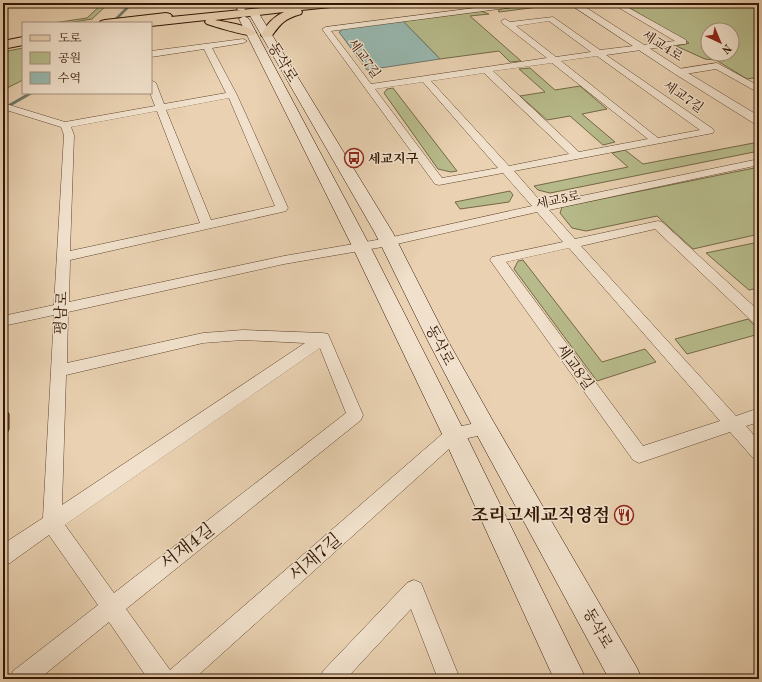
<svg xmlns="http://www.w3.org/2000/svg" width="762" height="682" font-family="'Old Standard TT','Noto Serif KR',serif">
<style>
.green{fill:#b7bb8b;stroke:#746847;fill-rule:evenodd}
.water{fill:#97b7ae;stroke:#6f776a}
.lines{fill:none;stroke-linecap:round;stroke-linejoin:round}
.stream-far1{stroke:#6f776a;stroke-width:2.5}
.stream{stroke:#6f776a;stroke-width:3}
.minor-casing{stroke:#60452e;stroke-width:1}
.tertiary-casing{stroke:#60452e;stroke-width:1}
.secondary-casing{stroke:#321603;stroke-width:1}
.primary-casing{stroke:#321603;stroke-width:2}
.minor{fill:#f1e1cc;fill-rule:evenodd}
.tertiary{fill:#f1e1cc;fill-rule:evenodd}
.secondary{fill:#f1e1cc;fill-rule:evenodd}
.primary{fill:#e9d1b1;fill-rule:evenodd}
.shaded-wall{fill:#9a7162;stroke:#321603}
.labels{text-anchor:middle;stroke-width:3;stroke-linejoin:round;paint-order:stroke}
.far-street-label{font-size:13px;fill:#321603;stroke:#f1e1cc}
.far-poi-label{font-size:13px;font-weight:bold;fill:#321603;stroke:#f1e1cc;text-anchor:start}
.street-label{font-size:15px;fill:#321603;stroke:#f1e1cc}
.near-poi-label{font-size:18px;font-weight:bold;fill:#321603;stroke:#f1e1cc;text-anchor:end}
.near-street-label{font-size:18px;fill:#321603;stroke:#f1e1cc}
</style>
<rect width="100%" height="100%" fill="#e9d1b1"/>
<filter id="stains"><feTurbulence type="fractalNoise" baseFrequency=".005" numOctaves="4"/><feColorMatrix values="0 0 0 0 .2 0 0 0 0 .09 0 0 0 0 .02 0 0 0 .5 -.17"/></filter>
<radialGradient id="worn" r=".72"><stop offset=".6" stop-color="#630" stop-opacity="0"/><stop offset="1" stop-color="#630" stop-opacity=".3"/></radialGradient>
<!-- green -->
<path class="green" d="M103,3H109L92,19L68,23H53L87,18Z
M545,3H560L562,4L499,12L498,11L501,9Z
M621,3H759V77L747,79L716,60L705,59L676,46L689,43ZM708,30H732V54H708Z
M481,11L489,14L470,16L521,61L510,62L499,51L440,59L403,21Z
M23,48V80L3,90V52Z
M530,68L555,90L580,86L607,109L582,114L615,142L603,145L570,116L547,120L520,96L545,92L519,69Z
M393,88L457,171L451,172L438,169L384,93L387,89Z
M759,142V151L550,193L538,190L534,186L628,167L612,153L625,150L643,164Z
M759,167V234L693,249L657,216L586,231L572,228L560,213L562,207Z
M510,191L513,195L509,202L460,209L455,202Z
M759,242V288L749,290L706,253Z
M523,260L602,362L645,349L656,362L597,381L514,269L518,261Z
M748,319L759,330V334L687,354L675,339Z"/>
<!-- water -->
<path class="water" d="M403,21L440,59L367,70L339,32L345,28Z"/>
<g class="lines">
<!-- stream-far1 -->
<path class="stream-far1" d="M112,23L132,3"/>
<!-- stream -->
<path class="stream" d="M3,109L31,93"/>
<!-- minor casing -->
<g class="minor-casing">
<path id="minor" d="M513,3H534L530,5L331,31L371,84L547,58L502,23L501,21L505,19L510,22L553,17L600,50L675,41L611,3H620L686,40V44H683L606,55L713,129L714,131L713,133L514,171L543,204L759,159V165L549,210L575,239L658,221L662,222L759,311V324L754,323L655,229L581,246L736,416L759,408V422L746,426L759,441V461L753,458L730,432L639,463L633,460L490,260L492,257L497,256L563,242L537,212L388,246L284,264L68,312L67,363L203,333L243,330L323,333L328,334L363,415L361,420L126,609L170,670L448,429L485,421L491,423L493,428L491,433L459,440L194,679H148L109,622L39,679H10L13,671L98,605L49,535L10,563L3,566V544L43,518L54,315L3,326V316L54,305L64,135L61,127L3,109V103L65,122L155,106L150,93L151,80L156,83L164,104L226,93L204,49L151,57V51L243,39L247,41L243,43L212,48L237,95L288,208L286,211L282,212L70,260L69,302L284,256L388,238L532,206L503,173L439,185L435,184L322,29L326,27ZM549,21L591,52L556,57L516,26ZM597,56L700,130L658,138L561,61ZM552,63L648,139L579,152L493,71ZM484,73L569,154L509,166L431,81ZM423,82L498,168L442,178L375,89ZM229,98L275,206L211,220L166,110ZM157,111L200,223L70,251L74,135L71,127ZM569,248L720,421L643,446L506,262ZM243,340L305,343L62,505L66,375L203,343ZM320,348L346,413L114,593L65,525Z
M717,63L759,86V93L716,69L679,75L675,72L679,69Z
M414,580L421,583L460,679H438L411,609L346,679H320L323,671L407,583Z"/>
</g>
<!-- tertiary casing -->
<g class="tertiary-casing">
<path id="tertiary" d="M3,3H12L6,11L3,12Z
M234,3H244L246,8L244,10H238Z
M568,3H579L683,70L759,116V125L755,124L675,74Z"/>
</g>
<!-- secondary casing -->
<g class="secondary-casing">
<path id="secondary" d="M253,9L258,12L393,233L448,341L493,421L637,668L642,679H609L477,435L428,341L375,233L248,12Z
M244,16L249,19L370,246L462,427L586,679H554L442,434L352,246L239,19Z"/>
</g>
<!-- primary casing -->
<g class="primary-casing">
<path id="primary" d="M310,3H346L341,6L301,10L302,12L301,14C284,19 281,23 271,37H263L261,35C267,24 273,17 284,12L215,20C225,22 249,25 256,33L254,35C249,37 216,27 207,24L205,22L206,20L151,26V23H144L145,22L99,23L101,21L105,20L166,13L170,14L172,16L171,17Z
M23,37V45L3,49V41Z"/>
</g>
<!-- minor -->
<use href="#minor" class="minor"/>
<!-- tertiary -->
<use href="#tertiary" class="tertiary"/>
<!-- secondary -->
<use href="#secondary" class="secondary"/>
<!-- primary -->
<use href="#primary" class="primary"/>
</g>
<!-- shaded-wall -->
<path class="shaded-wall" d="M3,404L9,414V429L3,442Z"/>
<!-- icons -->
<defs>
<g id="bus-ring" transform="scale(1)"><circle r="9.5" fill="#f1e1cc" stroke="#8f2418" stroke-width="1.5"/><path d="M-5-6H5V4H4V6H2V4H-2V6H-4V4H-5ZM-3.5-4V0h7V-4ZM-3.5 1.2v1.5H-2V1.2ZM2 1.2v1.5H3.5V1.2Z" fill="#8f2418"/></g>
<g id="restaurant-ring" transform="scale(1)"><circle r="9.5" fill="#f1e1cc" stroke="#8f2418" stroke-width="1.5"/><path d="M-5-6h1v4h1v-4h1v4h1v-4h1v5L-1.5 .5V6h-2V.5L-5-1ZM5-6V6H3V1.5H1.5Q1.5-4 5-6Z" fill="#8f2418"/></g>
</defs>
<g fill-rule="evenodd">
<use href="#bus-ring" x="354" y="158"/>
<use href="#restaurant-ring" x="624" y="515"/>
</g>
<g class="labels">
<!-- far-street labels -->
<g class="far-street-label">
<text transform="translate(663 45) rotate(33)" y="5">세교4로</text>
<text transform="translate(365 58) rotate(54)" y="5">세교7길</text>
<text transform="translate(684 96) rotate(35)" y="5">세교7길</text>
<text transform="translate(558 199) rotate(-12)" y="5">세교5로</text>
</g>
<!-- far-poi labels -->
<g class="far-poi-label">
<text x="368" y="163">세교지구</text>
</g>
<!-- street labels -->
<g class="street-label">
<text transform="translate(283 62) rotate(59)" y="5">동삭로</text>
<text transform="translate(61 313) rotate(-87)" y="5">평남로</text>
<text transform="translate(440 345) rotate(62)" y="5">동삭로</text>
<text transform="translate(575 367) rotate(54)" y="5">세교8길</text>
<text transform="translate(598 628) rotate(61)" y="5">동삭로</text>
</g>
<!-- near-poi labels -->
<g class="near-poi-label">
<text x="610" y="521">조리고세교직영점</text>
</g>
<!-- near-street labels -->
<g class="near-street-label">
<text transform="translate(187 546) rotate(-38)" y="6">서재4길</text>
<text transform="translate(315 557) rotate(-41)" y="6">서재7길</text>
</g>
</g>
<!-- margin -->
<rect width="762" height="682" fill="none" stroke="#e9d1b1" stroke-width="16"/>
<rect x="4" y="4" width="754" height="674" fill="none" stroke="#321603" stroke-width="2"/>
<rect x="8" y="8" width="746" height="666" fill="none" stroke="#321603"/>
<!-- legend -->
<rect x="22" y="22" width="130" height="72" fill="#f1e1cc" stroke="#a5907c"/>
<rect x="30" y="35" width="20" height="6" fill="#e9d1b1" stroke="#a5907c"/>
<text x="58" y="42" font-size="12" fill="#321603">도로</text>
<rect x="30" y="52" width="20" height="12" fill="#b7bb8b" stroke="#a5907c"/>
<text x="58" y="62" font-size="12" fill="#321603">공원</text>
<rect x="30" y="72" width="20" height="12" fill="#97b7ae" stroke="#a5907c"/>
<text x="58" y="82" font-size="12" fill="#321603">수역</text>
<!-- north arrow -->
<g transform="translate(720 42) rotate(136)"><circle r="19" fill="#f1e1cc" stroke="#a5907c"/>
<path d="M0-3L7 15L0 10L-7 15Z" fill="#8f2418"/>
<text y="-6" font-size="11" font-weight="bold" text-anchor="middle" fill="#321603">N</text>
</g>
<rect width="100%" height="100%" filter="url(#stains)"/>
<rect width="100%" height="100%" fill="url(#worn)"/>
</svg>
